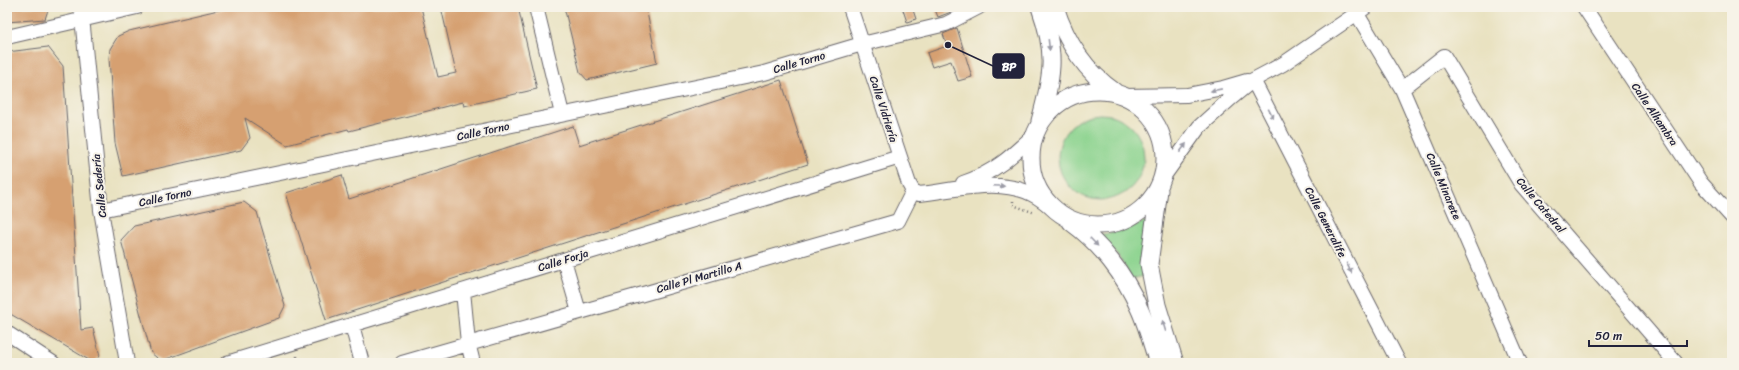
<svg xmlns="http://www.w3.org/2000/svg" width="1739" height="370" font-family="Sriracha,sans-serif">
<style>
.green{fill:#8bd38e;stroke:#567a64}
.building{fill:#d6a071}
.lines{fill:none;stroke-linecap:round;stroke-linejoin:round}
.minor-casing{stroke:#68656a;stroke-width:16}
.major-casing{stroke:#68656a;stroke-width:19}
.path{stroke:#68656a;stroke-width:2.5;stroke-dasharray:1 3;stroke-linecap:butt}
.minor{stroke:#fff;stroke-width:14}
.major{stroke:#fff;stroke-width:17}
.oneway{fill:#9c9ca7}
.labels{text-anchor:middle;stroke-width:4;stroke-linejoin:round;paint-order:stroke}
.street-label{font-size:11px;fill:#22223b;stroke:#f7f3e8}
.leader{fill:none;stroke:#22223b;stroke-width:1.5}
.callout-dot{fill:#22223b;stroke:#f7f3e8;stroke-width:1.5}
.callout{fill:#22223b;stroke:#22223b;stroke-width:1.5}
.callout-label{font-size:12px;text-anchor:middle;font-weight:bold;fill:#fff}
</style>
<rect width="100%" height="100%" fill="#f7f3e8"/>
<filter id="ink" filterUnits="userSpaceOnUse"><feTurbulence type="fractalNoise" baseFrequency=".025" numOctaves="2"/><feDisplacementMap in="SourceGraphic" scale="8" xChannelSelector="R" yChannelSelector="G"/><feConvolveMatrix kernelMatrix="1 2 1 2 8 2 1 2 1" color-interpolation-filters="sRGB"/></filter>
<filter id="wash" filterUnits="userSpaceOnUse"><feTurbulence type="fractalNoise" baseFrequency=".012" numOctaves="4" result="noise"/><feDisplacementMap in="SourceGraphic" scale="16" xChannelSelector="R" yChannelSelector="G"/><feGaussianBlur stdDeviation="0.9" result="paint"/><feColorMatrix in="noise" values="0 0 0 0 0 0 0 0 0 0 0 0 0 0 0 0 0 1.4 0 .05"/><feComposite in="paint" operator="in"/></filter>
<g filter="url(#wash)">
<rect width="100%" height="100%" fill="#e9e2c1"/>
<!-- green -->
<path class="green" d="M1058 157a43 43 0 1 1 86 0a43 43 0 1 1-86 0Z
M1146,221L1142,252L1144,276L1132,279L1117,254L1099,235L1125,230Z"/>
<g id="blocks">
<!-- building -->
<path class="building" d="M7,7H49L45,19L7,22Z
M231,7H421L438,77L456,73L441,7H518L537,89L464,106L463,102L349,131L348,129L287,145L245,118L250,138L241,150L123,176L115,143L109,58L110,49L118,36L129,31Z
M564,7H646L657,63L587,80L580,72Z
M902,7H912L916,19L907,22Z
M934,7H950L951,12L938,17Z
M957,28L972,77L958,81L951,61L932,67L927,53L947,46L943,34Z
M48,47L63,66L81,330L93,328L100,356L94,363L7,312V52Z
M781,80L808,164L326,320L286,193L342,175L349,199L573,126L579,145Z
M244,202L257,212L285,306L279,318L161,361L151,353L121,240L134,226Z"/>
</g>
</g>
<g filter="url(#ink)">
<use href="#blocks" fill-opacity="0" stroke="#68656a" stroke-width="1"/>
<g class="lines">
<!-- minor casing -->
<g class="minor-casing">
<path id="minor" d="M81,7L101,210L127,363
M536,7L562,114
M850,7L909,184L913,191L919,194C957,190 1002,176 1037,197C1042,200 1047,204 1052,208
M1584,7L1701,183L1732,217
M1357,14L1402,89L1520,363
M7,37L137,7
M1253,80L1399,363
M1402,89L1444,56L1521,184L1676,363
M1124,96L1187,95L1223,88L1247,81
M1161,180L1199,127L1230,99L1253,80L1283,64L1366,7
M963,183C994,173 1012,156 1035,134
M101,210L764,73L862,44L946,24L979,7
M564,260L579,312
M463,291L468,343L473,363
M352,325L362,363
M7,333L53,363
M227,363L900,157
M402,363L898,221L913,191"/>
</g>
<!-- major casing -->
<g class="major-casing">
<path id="major" d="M1055,7C1066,42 1085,71 1115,92
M1031 158a67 67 0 1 1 134 0a67 67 0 1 1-134 0Z
M1040,121C1045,103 1050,85 1051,66C1052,48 1046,24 1040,7
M1159,190L1149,264L1157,305L1175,363
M1071,222C1100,243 1125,275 1139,308C1147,325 1152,345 1158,363"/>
</g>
<!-- path -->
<path class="path" d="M1013,201V205L1035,213
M297,356V363"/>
<!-- minor -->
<use href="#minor" class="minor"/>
<!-- major -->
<use href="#major" class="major"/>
</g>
<!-- one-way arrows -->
<defs><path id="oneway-solid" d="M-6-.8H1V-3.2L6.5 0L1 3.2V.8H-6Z"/></defs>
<g class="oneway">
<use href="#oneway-solid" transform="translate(1049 45) rotate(83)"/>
<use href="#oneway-solid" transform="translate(1216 90) rotate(169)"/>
<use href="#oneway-solid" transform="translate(1271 114) rotate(63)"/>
<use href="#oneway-solid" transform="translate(1183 148) rotate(-53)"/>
<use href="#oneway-solid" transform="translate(999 186) rotate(3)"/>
<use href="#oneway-solid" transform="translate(1094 242) rotate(46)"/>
<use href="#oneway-solid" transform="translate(1349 268) rotate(63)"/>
<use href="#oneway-solid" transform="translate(1164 326) rotate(-107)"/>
</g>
</g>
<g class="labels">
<!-- street labels -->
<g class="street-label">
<text transform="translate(799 62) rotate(-16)" y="4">Calle Torno</text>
<text transform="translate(884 109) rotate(72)" y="4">Calle Vidriería</text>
<text transform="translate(1655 114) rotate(56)" y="4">Calle Alhambra</text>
<text transform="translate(483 131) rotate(-12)" y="4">Calle Torno</text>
<text transform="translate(99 186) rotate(-96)" y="4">Calle Sedería</text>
<text transform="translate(1444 186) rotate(67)" y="4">Calle Minarete</text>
<text transform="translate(165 197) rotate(-12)" y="4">Calle Torno</text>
<text transform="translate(1541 205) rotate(50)" y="4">Calle Catedral</text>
<text transform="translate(1326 222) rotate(63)" y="4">Calle Generalife</text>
<text transform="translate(563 260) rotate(-17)" y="4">Calle Forja</text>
<text transform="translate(699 277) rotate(-16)" y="4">Calle Pl Martillo A</text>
</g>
</g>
<!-- callouts -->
<path class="leader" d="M948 45L993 66"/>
<circle class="callout-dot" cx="948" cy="45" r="4"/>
<rect class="callout" x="993" y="54" width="31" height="24" rx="4"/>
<g class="callout-label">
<text x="1009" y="71">BP</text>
</g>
<!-- margin -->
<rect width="1739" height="370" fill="none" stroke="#f7f3e8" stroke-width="24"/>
<!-- scale -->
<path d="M1589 340v6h98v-6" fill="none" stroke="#22223b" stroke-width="2"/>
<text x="1595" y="340" font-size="12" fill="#22223b" stroke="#f7f3e8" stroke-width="3" paint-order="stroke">50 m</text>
</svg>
